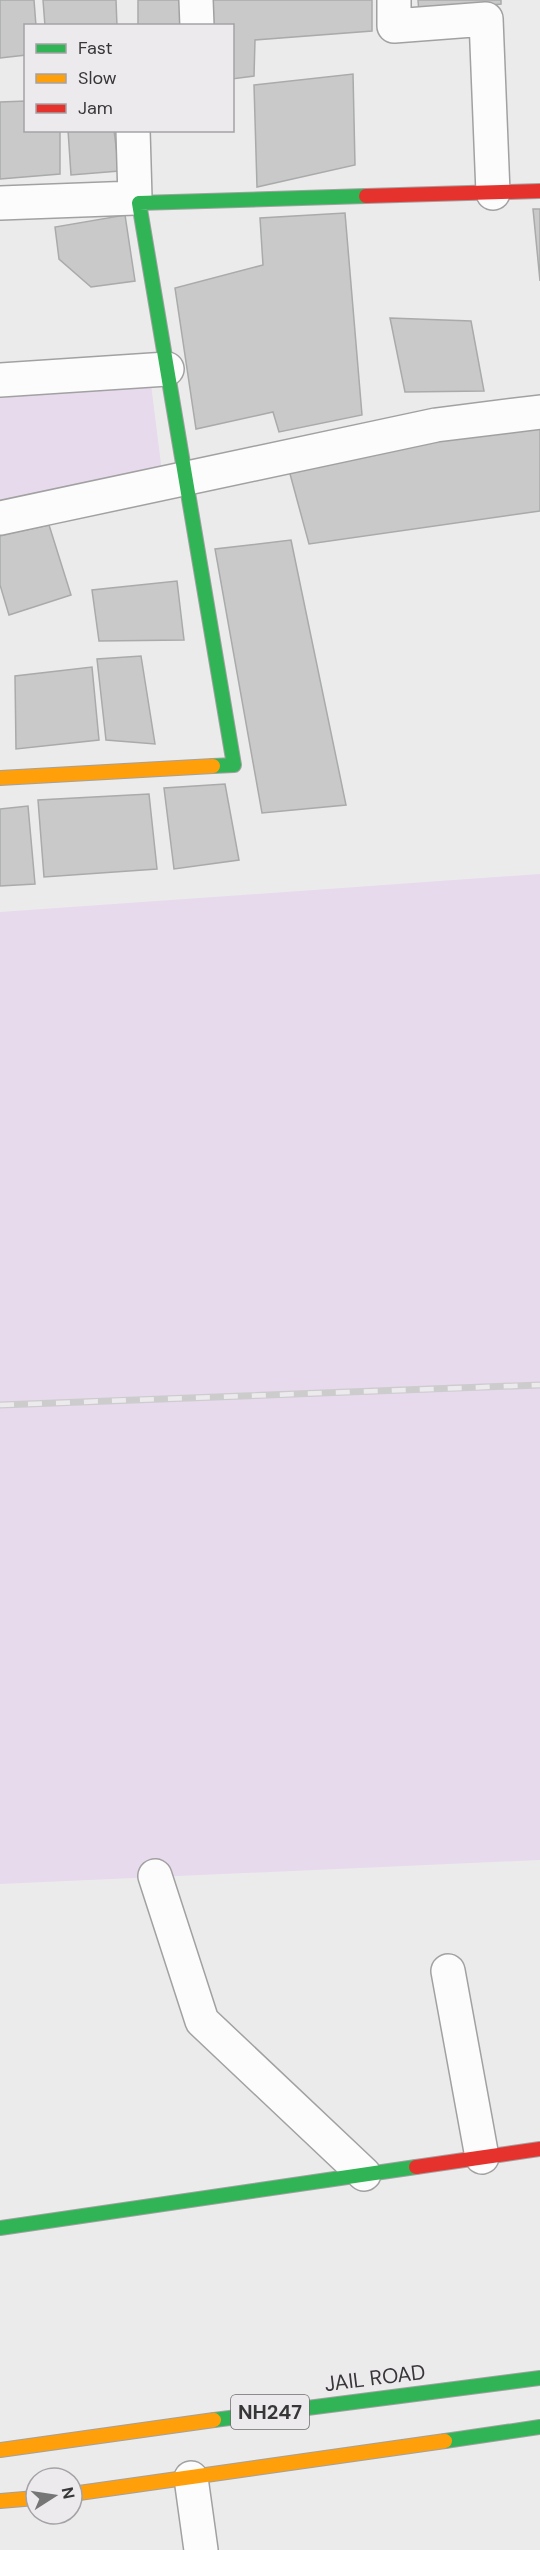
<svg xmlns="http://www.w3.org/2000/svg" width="540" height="2550" font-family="'DM Sans',sans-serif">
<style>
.green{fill:#e7daed}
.building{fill:#c9c9ca;stroke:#a9aaaa;stroke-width:1.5}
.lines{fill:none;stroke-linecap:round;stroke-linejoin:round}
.street-casing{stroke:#a2a1a2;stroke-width:36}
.fast-casing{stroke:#a2a1a2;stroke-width:16}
.slow-casing{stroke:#a2a1a2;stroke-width:16}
.jam-casing{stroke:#a2a1a2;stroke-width:16}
.street{stroke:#fcfcfc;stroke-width:33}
.fast{stroke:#30b455;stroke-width:14}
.slow{stroke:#ff9f0a;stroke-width:14}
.jam{stroke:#e5322d;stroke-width:14}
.rail-casing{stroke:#cdcccd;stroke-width:7}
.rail{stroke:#eceaed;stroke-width:4.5;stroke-dasharray:14;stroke-linecap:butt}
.labels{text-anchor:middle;stroke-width:4.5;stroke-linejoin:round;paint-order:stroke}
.shield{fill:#eceaed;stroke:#6e6d6e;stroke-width:1.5}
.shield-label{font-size:20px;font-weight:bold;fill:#383738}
.street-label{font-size:21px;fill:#383738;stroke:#eceaed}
</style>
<rect width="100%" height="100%" fill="#ecebec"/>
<!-- green -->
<path class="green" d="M150,376L163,480L0,512V387Z
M540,874V1860L0,1884V912Z"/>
<!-- building -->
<path class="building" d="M0,0H34L36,26H26V55L0,58Z
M43,0H116L117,26H45Z
M138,0H185L188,26H138Z
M211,0H372V31L255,40L254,76L232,79V26H212Z
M418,0H501V4L419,13Z
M353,74L355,165L257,187L254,85Z
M26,101V130H60V174L0,179V102Z
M68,130H114L119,171L71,175Z
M533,209H540V281Z
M345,213L362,415L279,432L273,412L196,429L175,288L263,265L260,218Z
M125,215L135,281L91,287L59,259L55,227Z
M390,318L471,321L484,391L405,392Z
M540,419V511L309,544L286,459Z
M49,525L71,595L9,615L0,585V536Z
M291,540L346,805L262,813L215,549Z
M177,581L184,640L99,641L92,590Z
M141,656L155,744L106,740L97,659Z
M92,667L99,740L16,749L15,676Z
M225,784L239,860L174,869L164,788Z
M149,794L157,869L44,877L38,800Z
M28,806L35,884L0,886V809Z"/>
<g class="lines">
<!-- street casing -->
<g class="street-casing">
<path id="street" d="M196,0L197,26
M394,0V26L486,19L493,193
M0,203L135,198L133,130
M0,380L167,369
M0,518L436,425L540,412
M155,1876L202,2021L364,2174
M448,1971L482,2157
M191,2478L201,2550"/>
</g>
<!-- fast casing -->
<g class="fast-casing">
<path id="fast" d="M213,766L234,765L139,203L366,196
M0,2228L416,2167
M214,2420L540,2378
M445,2441L540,2427"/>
</g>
<!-- slow casing -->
<g class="slow-casing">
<path id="slow" d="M0,778L213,766
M0,2450L214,2420
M72,2494L445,2441
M0,2501L36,2498"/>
</g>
<!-- jam casing -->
<g class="jam-casing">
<path id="jam" d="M366,196L540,191
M416,2167L540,2149"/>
</g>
<!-- street -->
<use href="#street" class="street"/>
<!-- fast -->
<use href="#fast" class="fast"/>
<!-- slow -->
<use href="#slow" class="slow"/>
<!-- jam -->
<use href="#jam" class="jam"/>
<!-- rail casing -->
<g class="rail-casing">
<path id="rail" d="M0,1405L540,1385"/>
</g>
<!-- rail -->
<use href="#rail" class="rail"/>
</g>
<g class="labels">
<!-- shield labels -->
<rect class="shield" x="231" y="2395" width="78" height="34" rx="4.5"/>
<g class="shield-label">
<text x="270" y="2419">NH247</text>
</g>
<!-- street labels -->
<g class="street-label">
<text transform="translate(375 2378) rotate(-7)" y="7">JAIL ROAD</text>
</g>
</g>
<!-- legend -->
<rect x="24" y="24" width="210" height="108" fill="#eceaed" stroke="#a4a2a5" stroke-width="1.5"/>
<rect x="36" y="44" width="30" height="9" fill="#30b455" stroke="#a4a2a5" stroke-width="1.5"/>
<text x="78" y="54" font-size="18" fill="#383738">Fast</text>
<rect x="36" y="74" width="30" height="9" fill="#ff9f0a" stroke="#a4a2a5" stroke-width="1.5"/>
<text x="78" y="84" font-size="18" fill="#383738">Slow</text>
<rect x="36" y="104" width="30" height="9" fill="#e5322d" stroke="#a4a2a5" stroke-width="1.5"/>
<text x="78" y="114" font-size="18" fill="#383738">Jam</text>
<!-- north arrow -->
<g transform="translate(54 2496) rotate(78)"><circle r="28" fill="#eceaed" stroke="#a4a2a5" stroke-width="1.5"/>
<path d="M0-4.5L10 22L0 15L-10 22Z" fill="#777677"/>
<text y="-9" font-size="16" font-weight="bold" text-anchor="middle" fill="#383738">N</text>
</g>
</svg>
